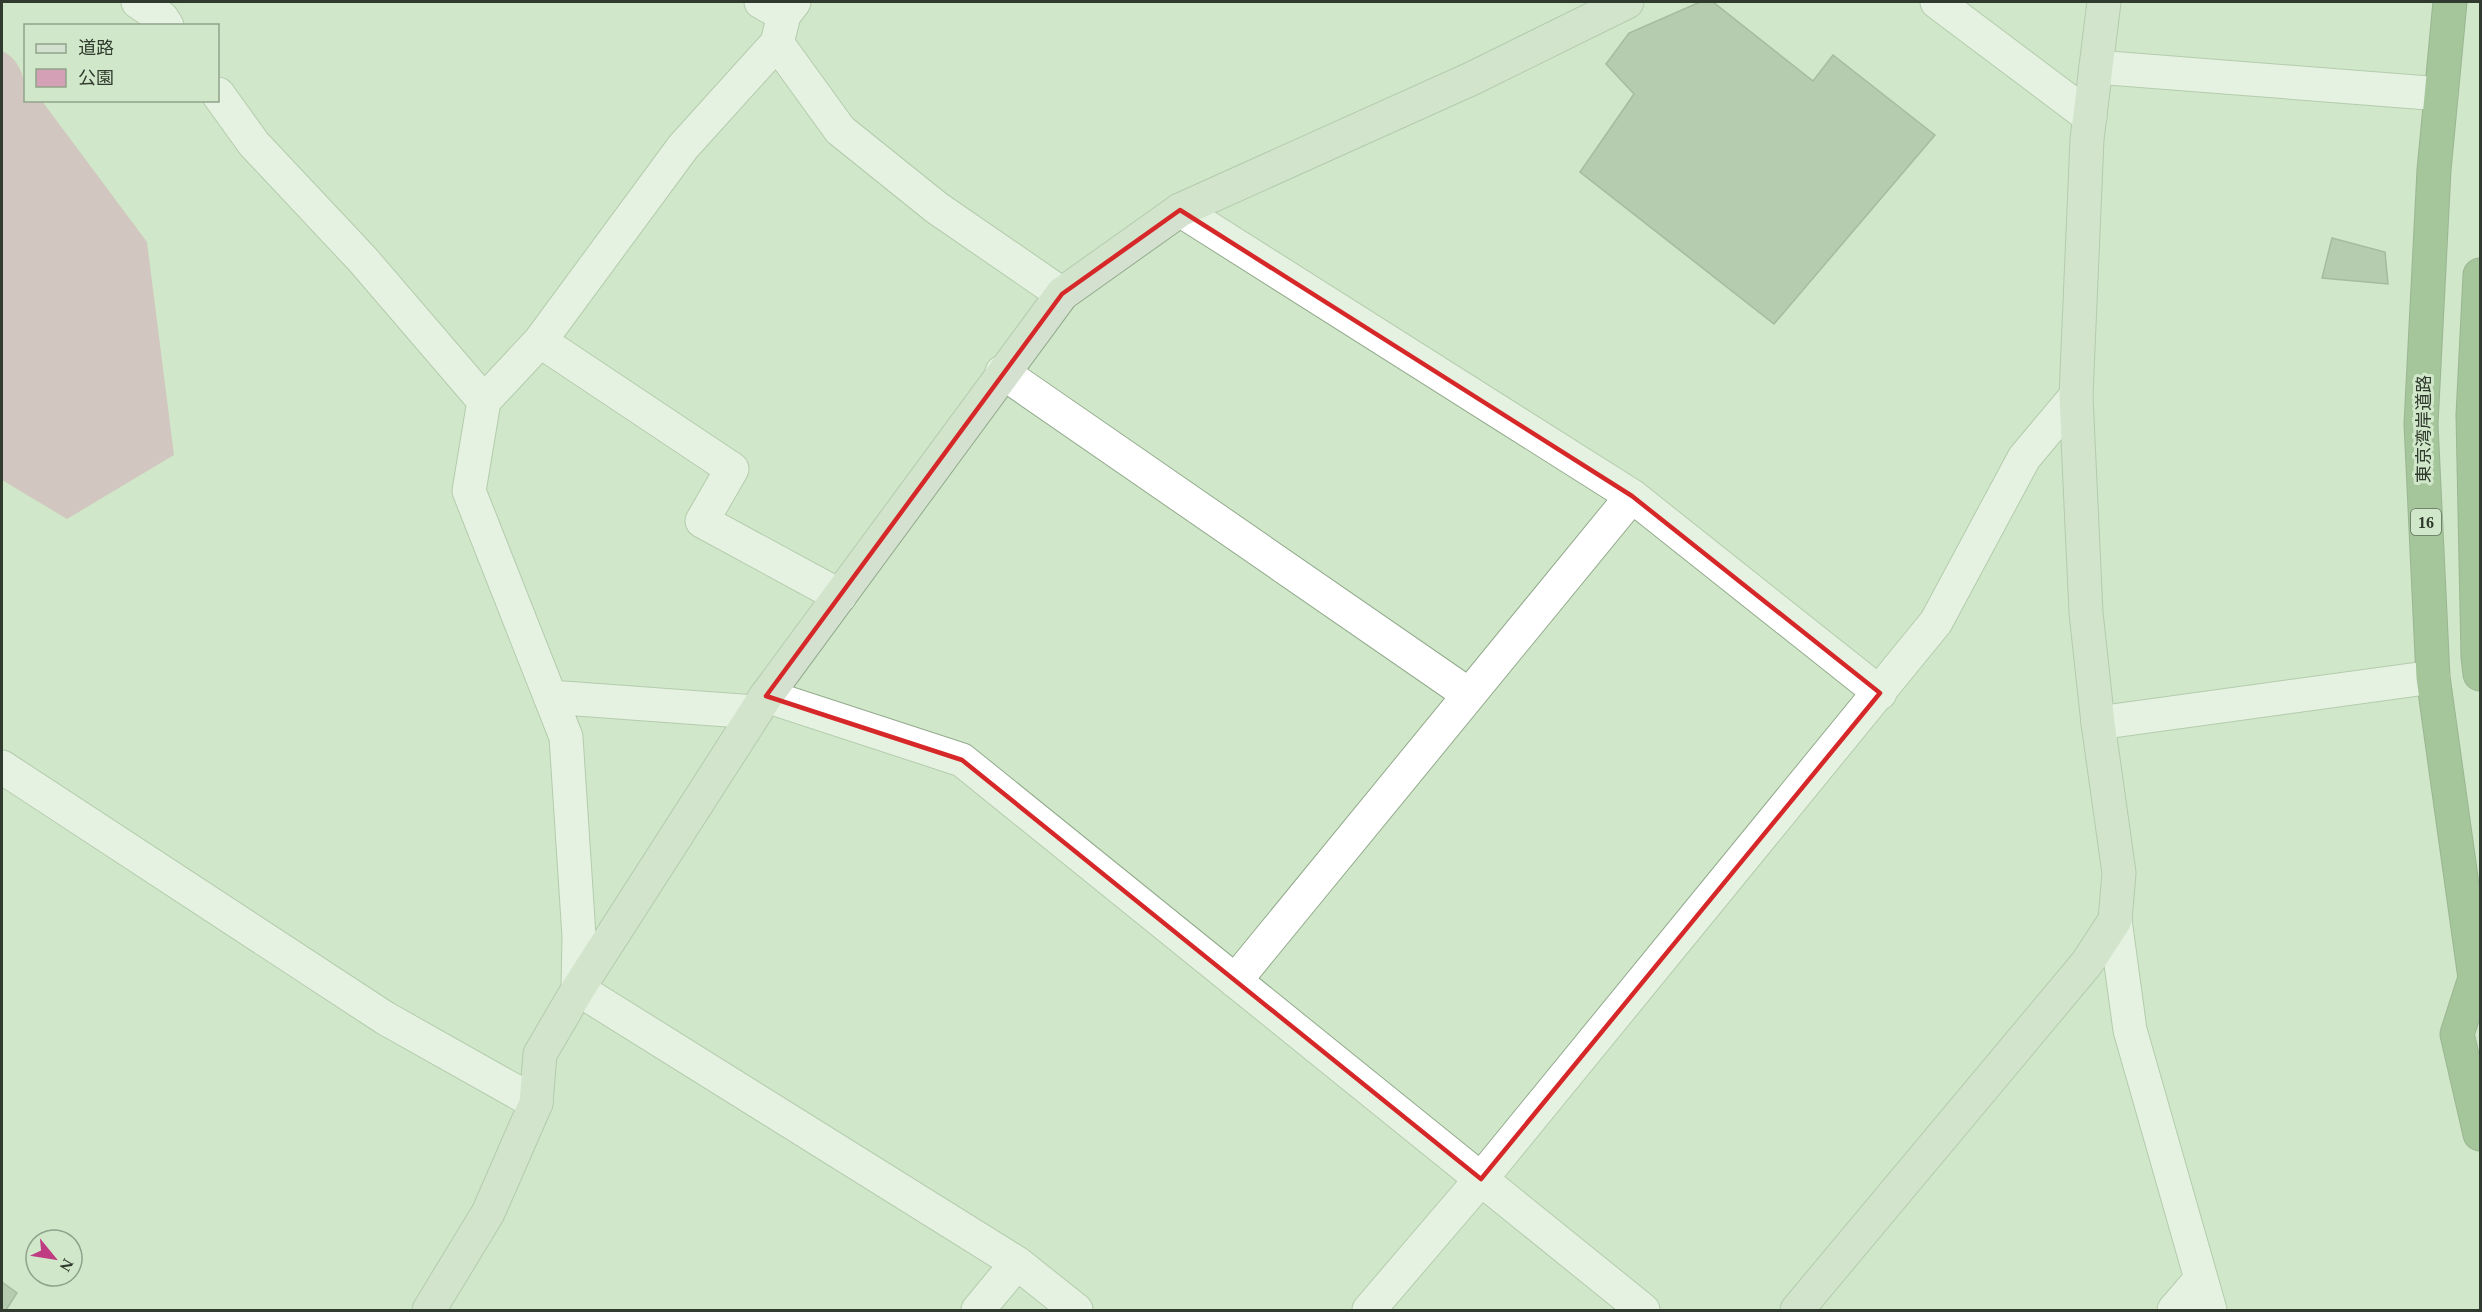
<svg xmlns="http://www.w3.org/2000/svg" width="2482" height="1312" font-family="'Times New Roman','Noto Sans JP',serif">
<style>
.green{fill:#d3a0b6}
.building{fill:#95ac8f;stroke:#71876b;stroke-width:1.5}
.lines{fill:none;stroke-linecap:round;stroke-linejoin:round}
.street-casing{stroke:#93aa8d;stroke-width:35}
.secondary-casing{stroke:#93aa8d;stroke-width:35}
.highway-casing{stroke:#5a7a52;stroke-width:35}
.street{stroke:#fff;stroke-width:33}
.secondary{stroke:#d4e1d1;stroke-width:33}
.highway{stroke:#719c65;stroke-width:33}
.marked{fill:none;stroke:#d62828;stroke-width:4.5;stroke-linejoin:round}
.labels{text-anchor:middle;stroke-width:6;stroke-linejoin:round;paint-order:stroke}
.shield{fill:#d0e8c9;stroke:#606e5c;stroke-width:1.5}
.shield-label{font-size:16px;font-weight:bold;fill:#303a2e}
.street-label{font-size:18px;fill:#303a2e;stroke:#d0e8c9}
</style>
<rect width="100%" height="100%" fill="#d0e8c9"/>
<!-- green -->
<path class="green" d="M2,51C21,59 26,82 26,100L42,101L147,242L174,455L67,519L2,480Z"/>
<!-- building -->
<path class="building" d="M1700,2H1713L1813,81L1833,55L1935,135L1774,324L1580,172L1634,94L1606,64L1629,33Z
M2332,238L2385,252L2388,284L2322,278Z
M2,1282L17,1293L6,1310H2Z"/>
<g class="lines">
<!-- street casing -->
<g class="street-casing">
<path id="street" d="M138,2L162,18L167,26
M761,2L784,15
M794,2L784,15L777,43L683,147L540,341L484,401L469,491L566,737L579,936L578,989L1017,1263L1076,1310
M1937,2L2090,117
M777,43L840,130L937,208L1062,294
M2096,67L2441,94
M218,94L254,144L363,260L484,401
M1180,210L1632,496L1880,693
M540,341L732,469L702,521L840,596
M1002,372L1468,694
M766,696L962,760L1643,1310
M550,697L755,712
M2098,723L2433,677
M2,767L385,1018L536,1103
M2115,920L2130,1030L2210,1310
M1235,981L1632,496
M978,1310L1017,1263
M1369,1310L1481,1179L1936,622L2024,458L2076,396
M2174,1310L2199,1281"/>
</g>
<!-- secondary casing -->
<g class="secondary-casing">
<path id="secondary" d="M429,1310L488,1213L536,1103L540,1054L578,989L766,696L1062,294L1180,210L1473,78L1627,2
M1797,1310L2087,963L2115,920L2119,873L2098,723L2086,613L2076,396L2087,139L2104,2"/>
</g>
<!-- highway casing -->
<g class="highway-casing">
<path id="highway" d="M2450,2L2434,170L2421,424L2433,677L2475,978L2480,998
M2480,275L2473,415L2478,657L2480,674
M2475,978L2457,1034L2480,1134"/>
</g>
<!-- street -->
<use href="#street" class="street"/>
<!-- secondary -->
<use href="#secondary" class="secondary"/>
<!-- highway -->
<use href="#highway" class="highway"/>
</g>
<!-- marked area -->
<path d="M0 0H2482V1312H0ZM1180,210L1632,496L1880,693L1481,1179L962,760L766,696L1062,294Z" fill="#d0e8c9" fill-opacity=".55" fill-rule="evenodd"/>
<path class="marked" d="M1180,210L1632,496L1880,693L1481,1179L962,760L766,696L1062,294Z"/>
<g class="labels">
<!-- shield labels -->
<rect class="shield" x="2411" y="509" width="30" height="26" rx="4.5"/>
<g class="shield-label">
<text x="2426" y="528">16</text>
</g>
<!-- street labels -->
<g class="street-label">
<text transform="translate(2424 429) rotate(-90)" y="6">東京湾岸道路</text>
</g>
</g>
<!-- border -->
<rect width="2482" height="1312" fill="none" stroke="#303a2e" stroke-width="6"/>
<!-- legend -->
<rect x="24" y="24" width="195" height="78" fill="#d0e8c9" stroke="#90a28b" stroke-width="1.5"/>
<rect x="36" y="44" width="30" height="9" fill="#d4e1d1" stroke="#90a28b" stroke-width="1.5"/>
<text x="78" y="54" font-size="18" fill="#303a2e">道路</text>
<rect x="36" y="69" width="30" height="18" fill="#d3a0b6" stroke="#90a28b" stroke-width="1.5"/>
<text x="78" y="84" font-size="18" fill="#303a2e">公園</text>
<!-- north arrow -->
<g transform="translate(54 1258) rotate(120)"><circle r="28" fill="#d0e8c9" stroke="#90a28b" stroke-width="1.5"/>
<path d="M0-4.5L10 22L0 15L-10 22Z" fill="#bf3c83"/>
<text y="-9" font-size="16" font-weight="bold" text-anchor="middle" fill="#303a2e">N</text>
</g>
</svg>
